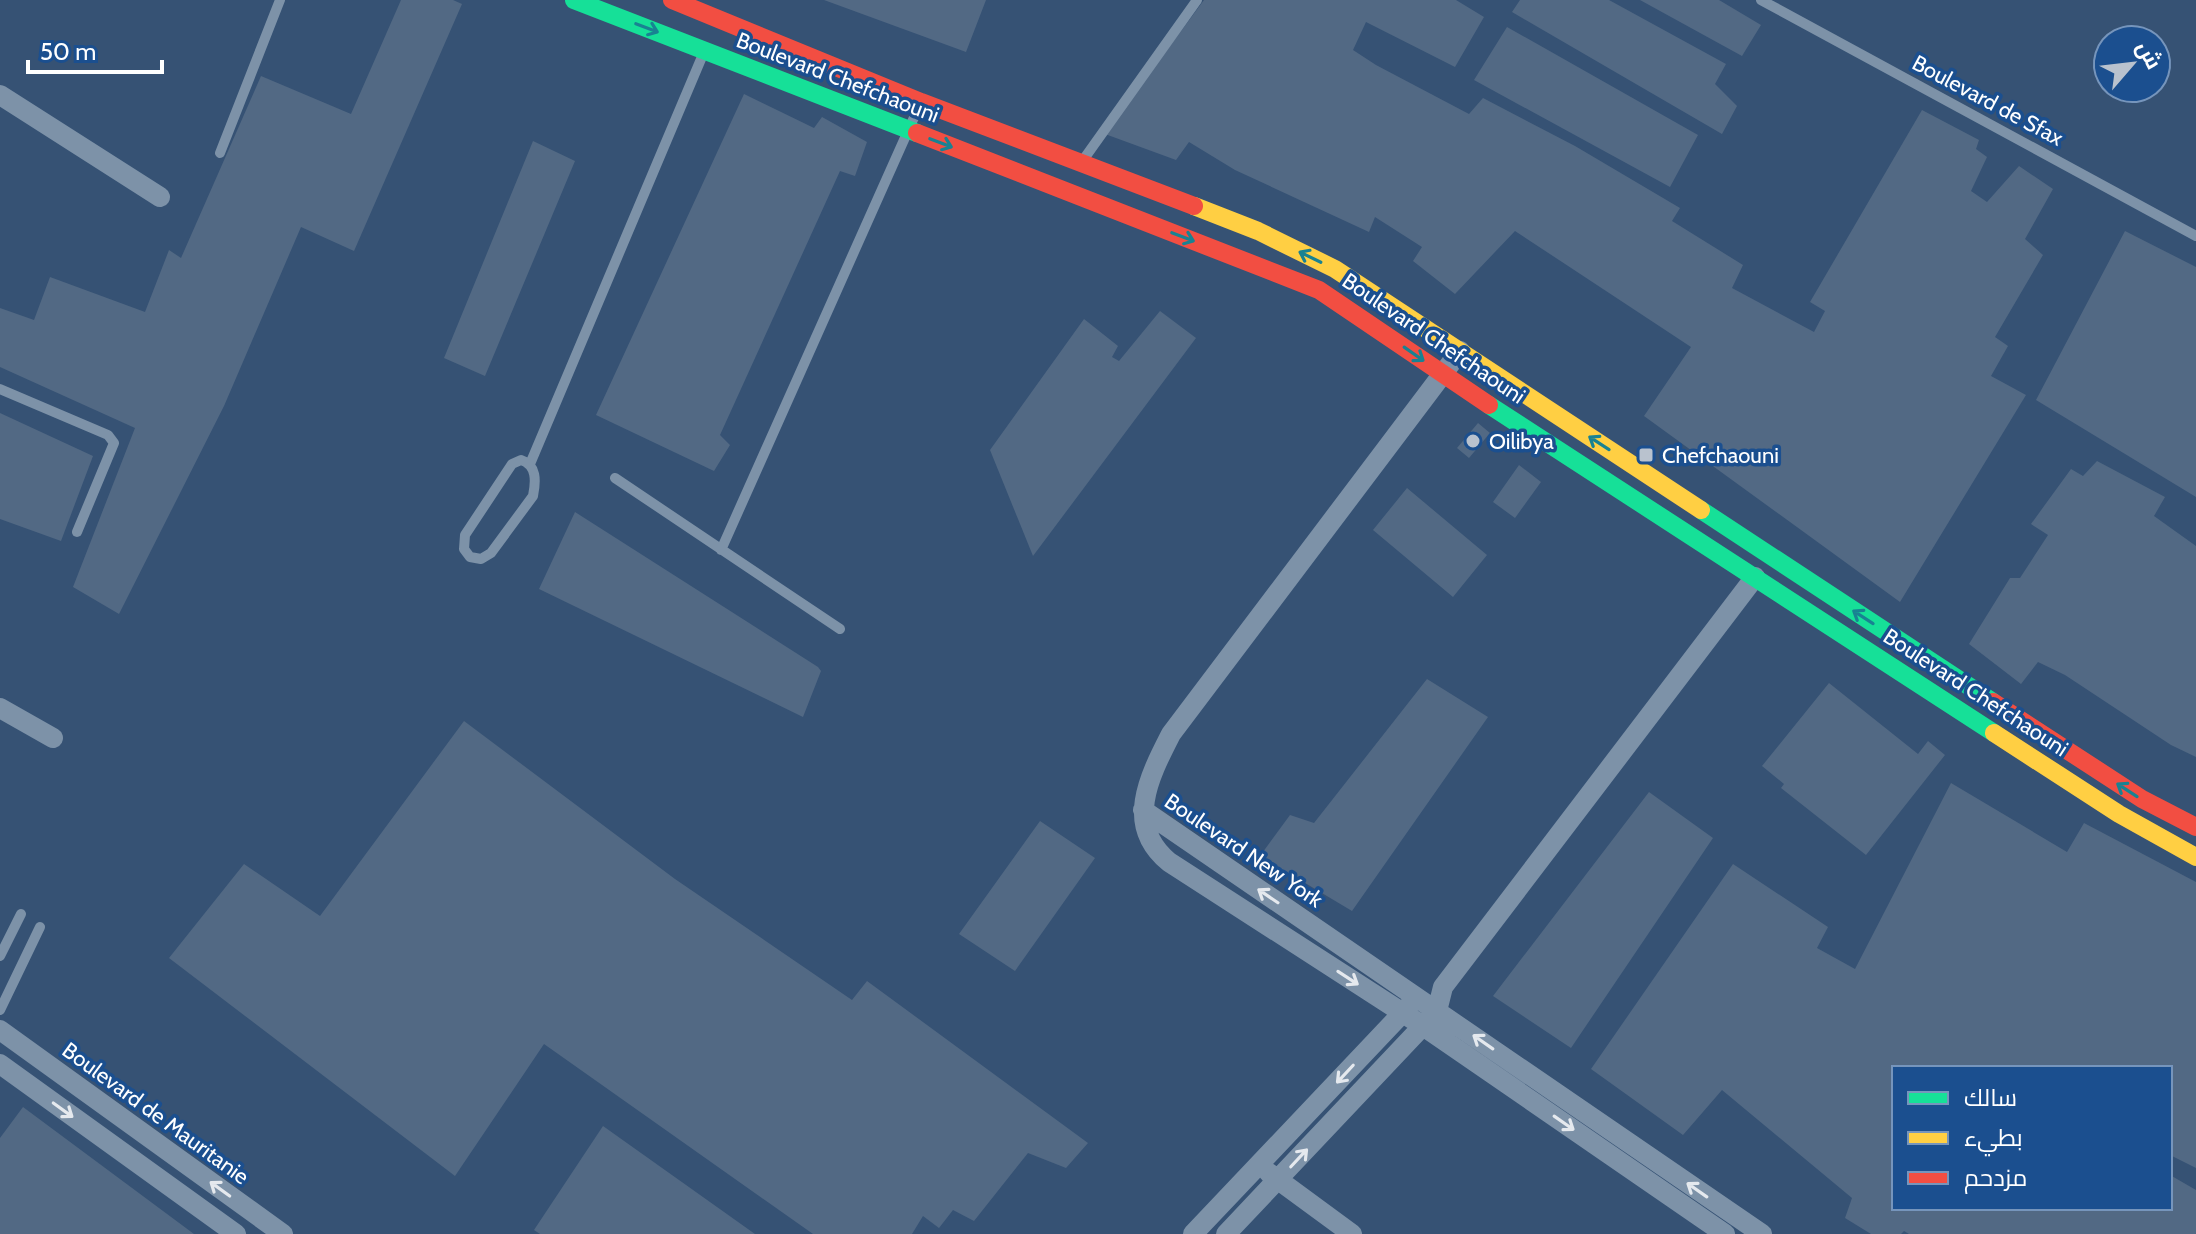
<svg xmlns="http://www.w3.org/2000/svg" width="2196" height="1234" font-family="Cabin,Cairo,sans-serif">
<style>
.building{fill:#526984}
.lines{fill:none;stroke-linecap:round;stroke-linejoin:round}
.lane{stroke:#7d92a8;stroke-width:10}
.street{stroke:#7d92a8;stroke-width:20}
.fast{stroke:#16e098;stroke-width:18}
.slow{stroke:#ffcf43;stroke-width:18}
.jam{stroke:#f24e42;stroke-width:18}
.oneway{stroke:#198292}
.oneway2{stroke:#e5e9ee}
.poi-dot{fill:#b9c2ce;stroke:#1b4f8f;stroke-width:3}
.labels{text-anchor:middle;stroke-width:7;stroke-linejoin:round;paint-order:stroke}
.street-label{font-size:22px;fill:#fff;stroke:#1b4f8f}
.poi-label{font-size:22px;fill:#fff;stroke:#1b4f8f;text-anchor:start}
</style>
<rect width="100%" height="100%" fill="#365274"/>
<!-- building -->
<path class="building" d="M401,0H453L462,4L354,251L301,227L224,406L119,614L73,587L135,428L0,367V308L34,320L50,277L145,312L169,250L181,258L261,76L351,114Z
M824,0H986L966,52Z
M1204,0H1456L1484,17L1455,67L1366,22L1353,50L1376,65L1469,114L1483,98L1575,146L1680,208L1672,221L1743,265L1732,288L1814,332L1825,311L1810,302L1922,110L1979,140L1976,149L1987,157L1971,191L1987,202L2019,166L2053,189L2025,239L2043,255L1995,337L2008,346L1991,376L2026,395L1900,602L1644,416L1691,347L1515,231L1455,294L1413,261L1422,247L1375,217L1369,232L1235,170L1189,142L1176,160L1105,134Z
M1520,0H1609L1726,64L1715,84L1737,106L1722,134L1512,12Z
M1640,0H1719L1761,25L1742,56Z
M1507,27L1698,135L1670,187L1474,80Z
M744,94L814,128L822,117L867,142L855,176L840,171L720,435L730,445L714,471L596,415Z
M533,141L575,161L485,376L444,358Z
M2125,231L2196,267V497L2036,400Z
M1160,311L1196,338L1033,556L990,450L1084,319L1118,346L1112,357L1119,361Z
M0,413L93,456L61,541L0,519Z
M1478,423L1490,433L1469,458L1457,448Z
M2097,461L2165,497L2154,516L2196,546V757L2171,745L2065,675L2038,662L2021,684L1969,644L2010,578H2020L2048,535L2031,524L2071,469L2083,476Z
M1519,465L1541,482L1515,518L1493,502Z
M1407,488L1487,555L1453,597L1373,530Z
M575,512L818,667L821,671L803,717L539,589Z
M1427,679L1488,717L1352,911L1260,856L1290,815L1314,823Z
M1829,683L1918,754L1928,741L1945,755L1866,855L1781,788L1784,784L1762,766Z
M464,721L675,879L852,1000L867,981L1088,1143L1066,1168L1028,1153L974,1221L953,1210L939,1228L923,1216L912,1234H813L544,1044L455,1176L169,958L244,864L320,916Z
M1951,783L2067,852L2084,823L2196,882V1168L2170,1155V1143L2173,1136L2170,1135V1068H1894V1208H2170V1175L2196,1190V1234H1909L1904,1231L1901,1234H1871L1845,1218L1852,1198L1722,1090L1683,1135L1591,1069L1733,864L1828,927L1817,948L1855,969Z
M1649,792L1713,838L1571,1048L1493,996Z
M1040,821L1095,858L1015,971L959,934Z
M23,1107L194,1234H0V1138Z
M603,1126L755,1234H540L534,1230Z"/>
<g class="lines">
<!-- lane -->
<path class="lane" d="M1761,0L2196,236
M220,153L280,0
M1081,163L1197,0
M0,389L108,435L114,443L77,532
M521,460C537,465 536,481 533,496L491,553L481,559L470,557L464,549L465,535L512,464Z
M530,464L704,52
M615,478L840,629
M721,550L920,104
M0,956L21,914
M0,1010L40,927"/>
<!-- street -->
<path class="street" d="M0,95L160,197
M1460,351L1171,734C1149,777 1124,825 1169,862L1423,1026L1725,1234
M0,708L53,738
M1143,810L1762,1234
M0,1030L283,1234
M0,1064L236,1234
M1269,1173L1352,1234
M1193,1234L1409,1006
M1226,1234L1437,1011L1443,987L1755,577"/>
<!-- fast -->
<path class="fast" d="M574,0L917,133
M1489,405L1994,733
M1701,510L1993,702"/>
<!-- slow -->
<path class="slow" d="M1194,206L1258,231L1335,269L1701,510
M1994,733L2119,814L2196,857"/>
<!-- jam -->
<path class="jam" d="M672,0L921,102L1194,206
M917,133L1319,290L1489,405
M1993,702L2142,799L2196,827"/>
</g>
<!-- one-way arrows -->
<defs><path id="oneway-shaft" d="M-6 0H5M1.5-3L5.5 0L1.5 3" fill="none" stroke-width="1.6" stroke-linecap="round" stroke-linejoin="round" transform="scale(2)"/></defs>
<g class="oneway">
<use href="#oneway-shaft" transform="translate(647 28) rotate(21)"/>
<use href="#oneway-shaft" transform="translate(941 143) rotate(21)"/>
<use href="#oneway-shaft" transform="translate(1183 237) rotate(21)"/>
<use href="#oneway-shaft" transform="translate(1310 257) rotate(-154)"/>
<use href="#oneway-shaft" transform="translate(1414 354) rotate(35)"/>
<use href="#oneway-shaft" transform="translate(1599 443) rotate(-147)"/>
<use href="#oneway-shaft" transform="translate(1863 617) rotate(-147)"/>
<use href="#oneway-shaft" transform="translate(2127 790) rotate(-147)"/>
</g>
<g class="oneway2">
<use href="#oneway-shaft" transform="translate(1268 896) rotate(-146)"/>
<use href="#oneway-shaft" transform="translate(1348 978) rotate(33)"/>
<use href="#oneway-shaft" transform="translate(1483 1042) rotate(-145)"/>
<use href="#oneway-shaft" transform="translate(1345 1074) rotate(133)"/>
<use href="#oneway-shaft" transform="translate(63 1110) rotate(36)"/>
<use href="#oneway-shaft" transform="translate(1564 1123) rotate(35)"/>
<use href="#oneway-shaft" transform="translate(1299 1158) rotate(-47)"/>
<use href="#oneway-shaft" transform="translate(220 1189) rotate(-144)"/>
<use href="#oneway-shaft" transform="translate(1697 1190) rotate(-145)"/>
</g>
<!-- markers -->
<g class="poi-dot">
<circle cx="1473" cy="441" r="8"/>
<rect x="1638" y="447" width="16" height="16" rx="4"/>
</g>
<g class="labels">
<!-- street labels -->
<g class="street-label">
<text transform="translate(838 77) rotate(21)" y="8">Boulevard Chefchaouni</text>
<text transform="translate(1988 100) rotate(28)" y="8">Boulevard de Sfax</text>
<text transform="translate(1434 338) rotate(34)" y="8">Boulevard Chefchaouni</text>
<text transform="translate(1976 692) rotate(33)" y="8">Boulevard Chefchaouni</text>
<text transform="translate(1244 850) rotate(34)" y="8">Boulevard New York</text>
<text transform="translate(156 1113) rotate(36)" y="8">Boulevard de Mauritanie</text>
</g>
<!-- poi labels -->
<g class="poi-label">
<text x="1489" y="449">Oilibya</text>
<text x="1662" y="463">Chefchaouni</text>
</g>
</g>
<!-- legend -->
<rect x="1892" y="1066" width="280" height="144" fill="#1b4f8f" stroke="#7695bc" stroke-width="2"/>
<rect x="1908" y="1092" width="40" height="12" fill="#16e098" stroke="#7695bc" stroke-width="2"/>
<text x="1964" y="1106" font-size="24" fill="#ffffff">سالك</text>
<rect x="1908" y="1132" width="40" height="12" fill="#ffcf43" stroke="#7695bc" stroke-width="2"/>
<text x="1964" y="1146" font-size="24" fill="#ffffff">بطيء</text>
<rect x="1908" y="1172" width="40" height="12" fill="#f24e42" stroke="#7695bc" stroke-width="2"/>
<text x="1964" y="1186" font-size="24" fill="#ffffff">مزدحم</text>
<!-- north arrow -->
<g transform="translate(2132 64) rotate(62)"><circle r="38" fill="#1b4f8f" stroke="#7695bc" stroke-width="2"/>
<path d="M0-6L14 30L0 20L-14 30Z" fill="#b9c2ce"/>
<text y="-12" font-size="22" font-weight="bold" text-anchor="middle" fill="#ffffff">ش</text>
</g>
<!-- scale -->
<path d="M28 60v12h134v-12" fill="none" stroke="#ffffff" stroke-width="4"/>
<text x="40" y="60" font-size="24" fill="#ffffff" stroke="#1b4f8f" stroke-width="6" paint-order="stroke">50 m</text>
</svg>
